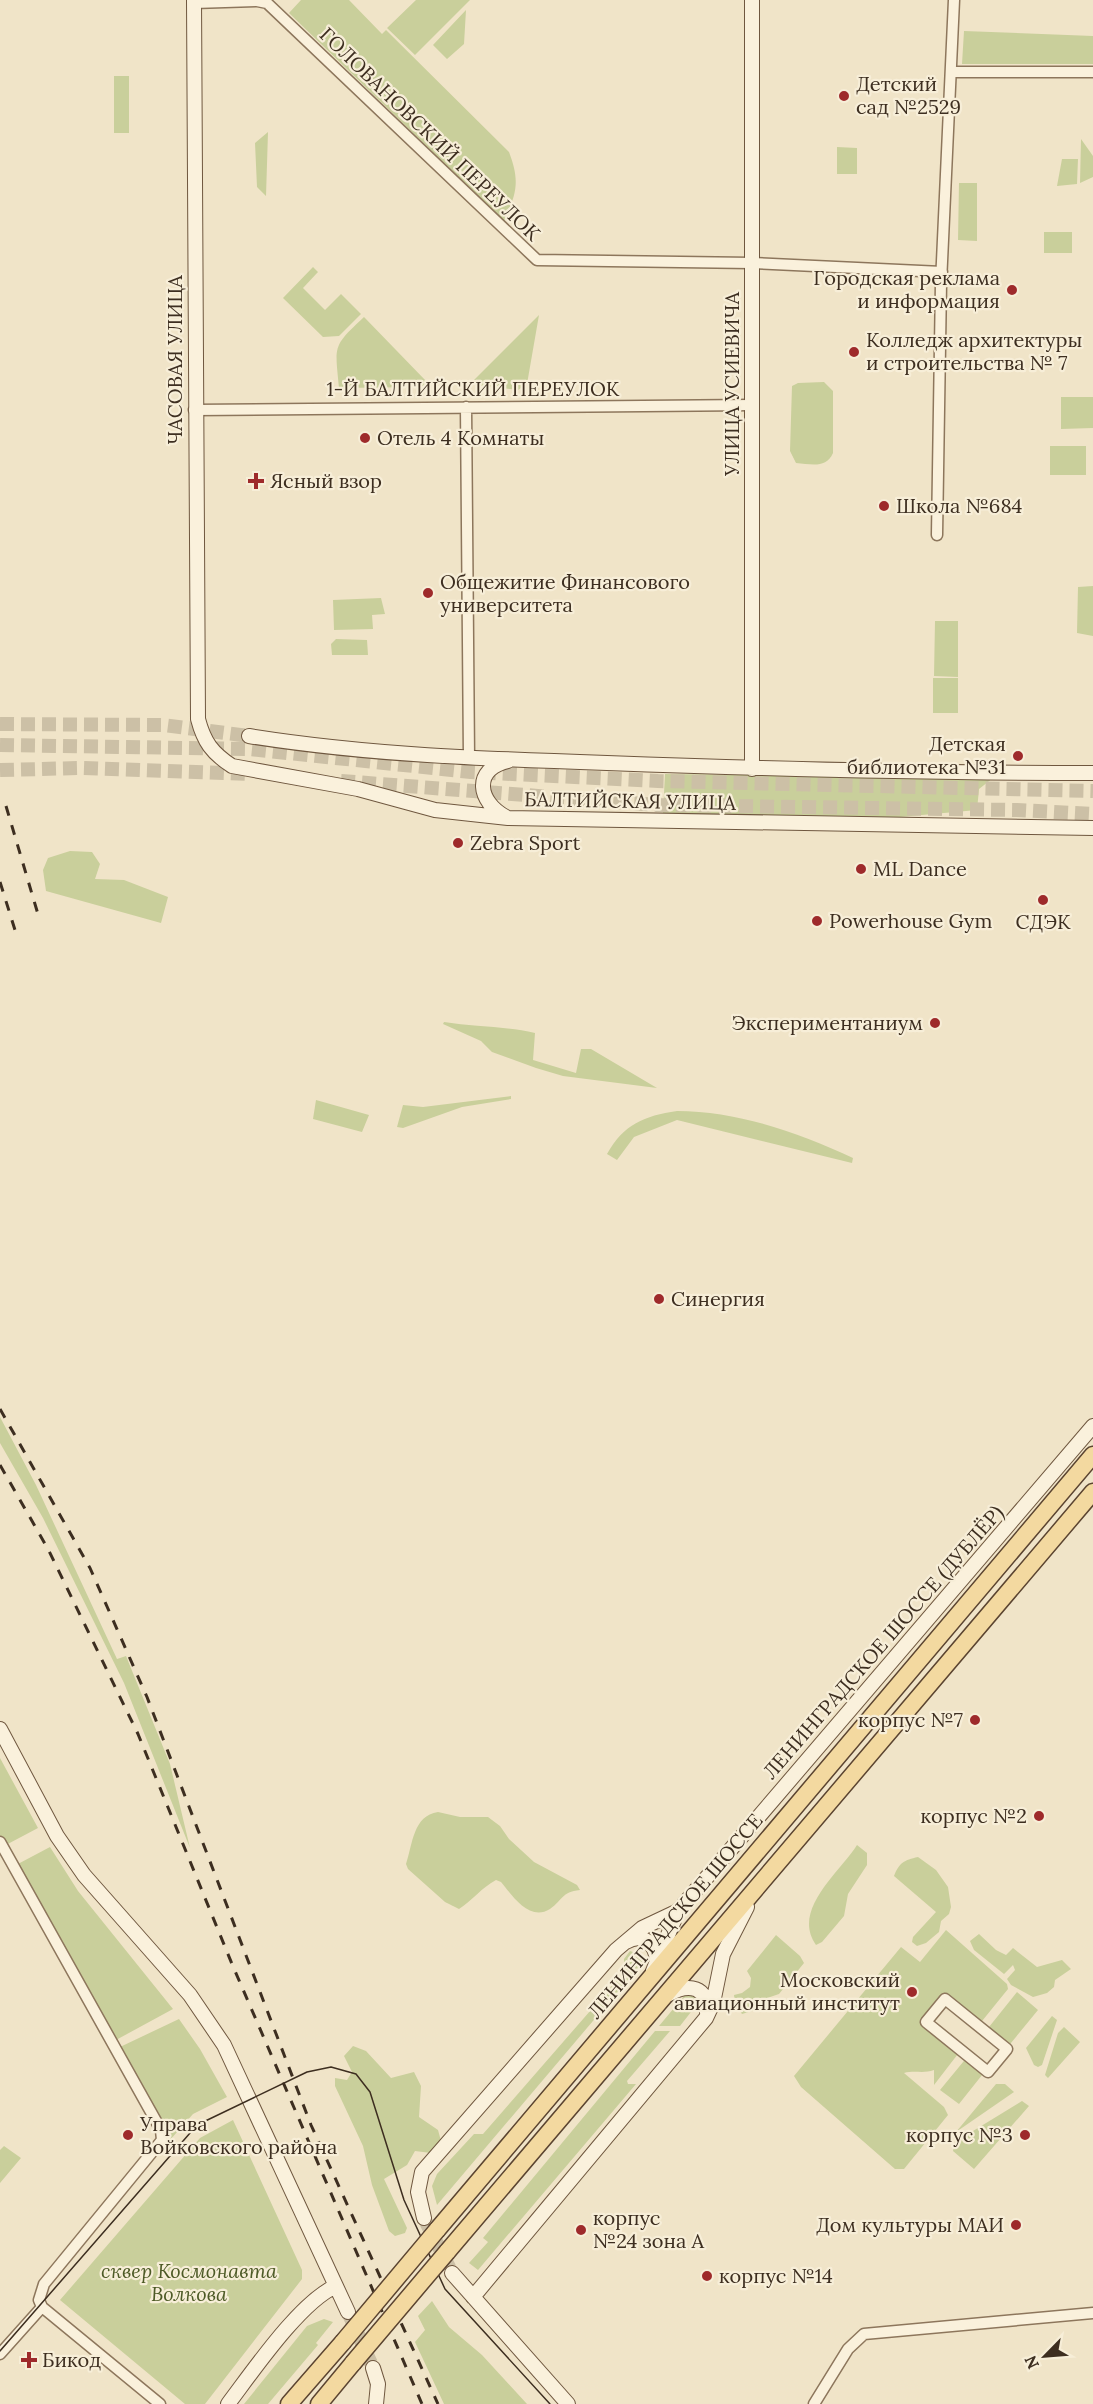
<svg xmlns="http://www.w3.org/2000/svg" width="1093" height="2404" font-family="Lora,serif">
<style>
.green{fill:#c9cf9b}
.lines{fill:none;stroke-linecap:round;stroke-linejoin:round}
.secondary-tunnel{stroke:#ccc0a6;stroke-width:14;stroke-dasharray:14 7;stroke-linecap:butt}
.street-casing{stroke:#8d765c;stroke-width:13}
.secondary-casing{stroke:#6f573f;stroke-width:16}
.primary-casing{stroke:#5b4430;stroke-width:19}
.street{stroke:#faf1dc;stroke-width:10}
.secondary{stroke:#faf1dc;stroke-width:14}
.primary{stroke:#f3d9a0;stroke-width:16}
.tram{stroke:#3d2e20;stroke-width:1.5}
.rail{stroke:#3d2e20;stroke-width:3;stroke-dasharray:10 10;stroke-linecap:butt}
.primary-bridge-casing{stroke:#5b4430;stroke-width:19;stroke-linecap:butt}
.primary-bridge{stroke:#f3d9a0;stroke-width:16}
.poi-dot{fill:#9e2a2b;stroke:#f7eed8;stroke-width:2}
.labels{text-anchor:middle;stroke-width:4.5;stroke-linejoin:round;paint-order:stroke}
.poi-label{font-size:20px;fill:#3d2e20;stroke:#f7eed8;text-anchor:start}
.street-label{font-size:20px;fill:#3d2e20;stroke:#f7eed8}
.park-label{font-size:20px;font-style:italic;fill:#4d5a26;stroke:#f7eed8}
</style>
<rect width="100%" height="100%" fill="#f0e4c8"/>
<!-- green -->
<path class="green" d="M301,0H349L382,34L386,30L509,152C520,181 517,193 504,221L289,13Z
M416,0H470L415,55L387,28Z
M466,10L464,44L447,59L433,45Z
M964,31L1093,36V64H962Z
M114,76H129V133H114Z
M268,132L266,196L257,187L255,143Z
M1081,139L1093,156V177L1080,183Z
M837,147L857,148V174H837Z
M1062,159H1078L1077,184L1057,186Z
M959,183H977V241L958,240Z
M1044,232H1072V253H1044Z
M313,267L318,272L303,288L325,310L341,294L361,314L339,336L323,337L283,298Z
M539,315L527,384L518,390L476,385L474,380Z
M364,317L427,382L422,387L339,388C335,345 332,347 364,317Z
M824,382L833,391V453C826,469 811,464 796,463L790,451L792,386L798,383Z
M1061,397H1093V428L1061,429Z
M1050,446H1086V475H1050Z
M1093,586V636L1077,633L1078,587Z
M381,598L385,614L372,615L373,629L334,630L333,600Z
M935,621H958V677L934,676Z
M336,639L367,640L368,655H332L331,644Z
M933,678H958V713H933Z
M665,774L993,778L979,789L977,810L867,820L781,819L663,813Z
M70,851L92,852L100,864L95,879L124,880L168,897L161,923L46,891L43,870L48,858Z
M444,1022C475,1027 505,1026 535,1033L533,1060L576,1073L581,1049H591L657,1088L563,1076L536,1068L492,1052L481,1041L443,1024Z
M511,1096V1099L462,1107L403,1128L397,1127L403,1105L423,1107Z
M316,1100L369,1115L362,1132L313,1119Z
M677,1111C738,1111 799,1133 853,1158L852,1163L677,1120L634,1137L617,1160L607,1154C624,1124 644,1116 677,1111Z
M0,1417L36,1485L117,1659L126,1656L170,1764L190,1848L124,1683L43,1518L0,1443Z
M0,1758L38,1828L4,1846L0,1840Z
M438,1812L460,1817H488L500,1826L509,1839L534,1862L577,1885L580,1890C561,1892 563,1900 550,1909C529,1922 512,1895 501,1882L496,1880C481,1888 473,1900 459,1909L445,1902L408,1869L406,1864C413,1843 413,1816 438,1812Z
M857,1845L867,1853V1865L848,1894L844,1916L822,1942L816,1945C791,1910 840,1872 857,1845Z
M50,1847L78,1891L173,2009L116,2040L16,1865Z
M918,1857L936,1870L948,1887L951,1907L949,1914L941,1921L939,1932L926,1943L917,1946L912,1942L913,1937L936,1912L894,1876C899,1863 904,1860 918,1857Z
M946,1930L1007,1984L1008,1989L978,2026L945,1999L927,2022L961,2050L934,2085V2070C923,2074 915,2070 904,2073L944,2107L948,2115L904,2169H895L801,2087L794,2076L901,1947L920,1962Z
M979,1934L996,1950L1006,1955L1013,1948L1037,1967L1062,1960L1071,1969L1055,1980L1054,1987L1047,1993L1033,1997L1011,1985L1007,1979L1015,1970L1013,1965L1004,1974L974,1950L970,1941Z
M776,1935L800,1956L804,1963L779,1994L761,2000L752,2011L742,2014L735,2004L734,1995L742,1993L750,1987L751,1978L747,1971Z
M630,1951L641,1955L643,1960L637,1969L437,2205L432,2186L437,2174L474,2134H483L624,1972V1959Z
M1017,1992L1038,2010L1006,2049L985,2032Z
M690,1995L697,1999L698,2003L680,2026H659L684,1996Z
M1052,2016L1057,2020L1042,2065L1038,2067L1034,2065L1026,2048Z
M179,2019L200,2049L227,2097L193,2114L170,2140L120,2047Z
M1064,2027L1080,2042L1048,2078L1045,2075L1058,2033Z
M655,2031H670L627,2081L628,2084H636L478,2270L469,2263L488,2242L483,2238Z
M353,2046L366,2051L391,2078L414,2072L421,2086L419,2117L438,2130L441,2141L431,2153L415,2151L407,2165L384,2179L407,2228L405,2233L395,2236L389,2231L372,2185L363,2146L335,2086V2078L347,2080L352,2072L344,2056Z
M968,2056L986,2070L959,2104L940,2090Z
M996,2084H1005L1014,2092L956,2132Z
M1022,2101L1029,2106L974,2169L953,2151L955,2142Z
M233,2120L302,2270V2279L205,2404H185L60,2300L200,2138Z
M4,2146L21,2158L0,2183V2150Z
M432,2301L449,2327L482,2355L527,2404H444L415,2342L425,2330L418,2316Z
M324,2319L333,2322L316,2343L318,2345L268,2404H244L307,2326Z"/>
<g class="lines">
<!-- secondary-tunnel -->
<path class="secondary-tunnel" d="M0,724L163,725L249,736
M0,745L249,749L471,772L658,781L1093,791
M0,770L81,768L250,774
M341,781L657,805L1017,810L1093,814
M424,2218L452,2273
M348,2312L373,2368"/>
<!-- street casing -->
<g class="street-casing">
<path id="street" d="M194,3L257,1L267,3L537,260L752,263L942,272
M951,72H1093
M466,407L469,758
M194,410L752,405
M937,535L941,283L954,0
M0,1842L161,2130L162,2140L44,2284L39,2300L42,2307
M945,1999L1007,2049L988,2072L926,2022Z
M42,2307L160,2404
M0,2354L42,2307
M814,2404L848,2349L864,2334L1093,2313"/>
</g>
<!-- secondary casing -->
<g class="secondary-casing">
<path id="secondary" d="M194,0L198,719C204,742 212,753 232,766L358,789L435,810L508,818L1093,828
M752,0V769
M249,736C368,755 487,759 607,763C769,769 931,773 1093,773
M506,817C478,802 472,770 508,761
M0,1729L57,1836L84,1875L190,1995L224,2045L348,2312
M626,1942C642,1932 655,1943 657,1960
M653,1971L678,1911L1093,1426
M669,1994C689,1983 708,1986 707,2013
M424,2218L418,2192L422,2172L616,1950L642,1928L678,1911
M452,2273L568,2404
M473,2297L706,2018L713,2003L723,1954L747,1907
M373,2368L378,2384L376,2404
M228,2404C253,2371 300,2302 336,2286"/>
</g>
<!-- primary casing -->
<g class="primary-casing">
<path id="primary" d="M437,2230L1093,1455
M447,2252L1093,1492
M289,2404L343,2342
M319,2404L353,2363"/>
</g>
<!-- street -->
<use href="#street" class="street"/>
<!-- secondary -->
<use href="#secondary" class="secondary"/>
<!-- primary -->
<use href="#primary" class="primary"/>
<!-- tram -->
<path class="tram" d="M0,2351L197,2125L307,2072L331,2067L356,2074L370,2092L404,2200L445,2289L550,2404"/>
<!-- rail -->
<path class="rail" d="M6,806L40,921
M0,882L15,930
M0,1409L90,1568L147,1697L311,2125L438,2404
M0,1465L48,1549L138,1734L232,1964L422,2404"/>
<!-- primary-bridge casing -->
<g class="primary-bridge-casing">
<path id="primary-bridge" d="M343,2342L437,2230
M353,2363L447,2252"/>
</g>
<!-- primary-bridge -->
<use href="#primary-bridge" class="primary-bridge"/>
</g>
<!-- markers -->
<g class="poi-dot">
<circle cx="844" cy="96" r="6"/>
<circle cx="1012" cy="290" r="6"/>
<circle cx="854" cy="352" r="6"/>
<circle cx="365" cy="438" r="6"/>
<path d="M253 472h6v6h6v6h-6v6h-6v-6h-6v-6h6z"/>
<circle cx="884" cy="506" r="6"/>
<circle cx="428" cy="593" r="6"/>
<circle cx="1018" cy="756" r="6"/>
<circle cx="458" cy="843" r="6"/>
<circle cx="861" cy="869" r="6"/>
<circle cx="1043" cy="900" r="6"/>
<circle cx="817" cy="921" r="6"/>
<circle cx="935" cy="1023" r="6"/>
<circle cx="659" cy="1299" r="6"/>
<circle cx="975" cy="1720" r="6"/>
<circle cx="1039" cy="1816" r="6"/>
<circle cx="912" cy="1992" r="6"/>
<circle cx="128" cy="2135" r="6"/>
<circle cx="1025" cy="2135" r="6"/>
<circle cx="1016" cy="2225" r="6"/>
<circle cx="581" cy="2230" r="6"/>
<circle cx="707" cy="2276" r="6"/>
<path d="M26 2351h6v6h6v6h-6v6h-6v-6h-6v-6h6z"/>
</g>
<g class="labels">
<!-- poi labels -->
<g class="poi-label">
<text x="856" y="91">Детский<tspan x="856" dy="23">сад №2529</tspan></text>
<text x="1000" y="285" text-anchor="end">Городская реклама<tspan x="1000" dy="23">и информация</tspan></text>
<text x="866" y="347">Колледж архитектуры<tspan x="866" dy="23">и строительства № 7</tspan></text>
<text x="377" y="445">Отель 4 Комнаты</text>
<text x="270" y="488">Ясный взор</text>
<text x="896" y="513">Школа №684</text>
<text x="440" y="589">Общежитие Финансового<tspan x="440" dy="23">университета</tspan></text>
<text x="1006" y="751" text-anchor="end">Детская<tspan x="1006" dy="23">библиотека №31</tspan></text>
<text x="470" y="850">Zebra Sport</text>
<text x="873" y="876">ML Dance</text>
<text x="829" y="928">Powerhouse Gym</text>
<text x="1043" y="929" text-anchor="middle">СДЭК</text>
<text x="923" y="1030" text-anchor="end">Экспериментаниум</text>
<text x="671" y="1306">Синергия</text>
<text x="963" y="1727" text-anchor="end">корпус №7</text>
<text x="1027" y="1823" text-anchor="end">корпус №2</text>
<text x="900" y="1987" text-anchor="end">Московский<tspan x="900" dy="23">авиационный институт</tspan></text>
<text x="140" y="2131">Управа<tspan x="140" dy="23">Войковского района</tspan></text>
<text x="1013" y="2142" text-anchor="end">корпус №3</text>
<text x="593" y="2225">корпус<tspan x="593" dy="23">№24 зона А</tspan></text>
<text x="1004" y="2232" text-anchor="end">Дом культуры МАИ</text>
<text x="719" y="2283">корпус №14</text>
<text x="42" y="2367">Бикод</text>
</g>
<!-- street labels -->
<g class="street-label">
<text transform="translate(430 134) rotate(44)" y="7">ГОЛОВАНОВСКИЙ ПЕРЕУЛОК</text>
<text transform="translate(175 360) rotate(-90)" y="7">ЧАСОВАЯ УЛИЦА</text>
<text transform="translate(732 384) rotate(-90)" y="7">УЛИЦА УСИЕВИЧА</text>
<text x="473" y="396">1-Й БАЛТИЙСКИЙ ПЕРЕУЛОК</text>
<text transform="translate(630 801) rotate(1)" y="7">БАЛТИЙСКАЯ УЛИЦА</text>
<text transform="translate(883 1642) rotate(-49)" y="7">ЛЕНИНГРАДСКОЕ ШОССЕ (ДУБЛЁР)</text>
<text transform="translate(675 1916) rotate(-50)" y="7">ЛЕНИНГРАДСКОЕ ШОССЕ</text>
</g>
<!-- park labels -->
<g class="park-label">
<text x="189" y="2278">сквер Космонавта<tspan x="189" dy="23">Волкова</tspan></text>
</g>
</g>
<!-- north arrow -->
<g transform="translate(1045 2356) rotate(245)" stroke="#f7eed8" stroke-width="4.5" paint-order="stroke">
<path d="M0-4.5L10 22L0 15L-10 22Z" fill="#3d2e20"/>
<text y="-9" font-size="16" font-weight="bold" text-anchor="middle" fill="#3d2e20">N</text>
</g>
</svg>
